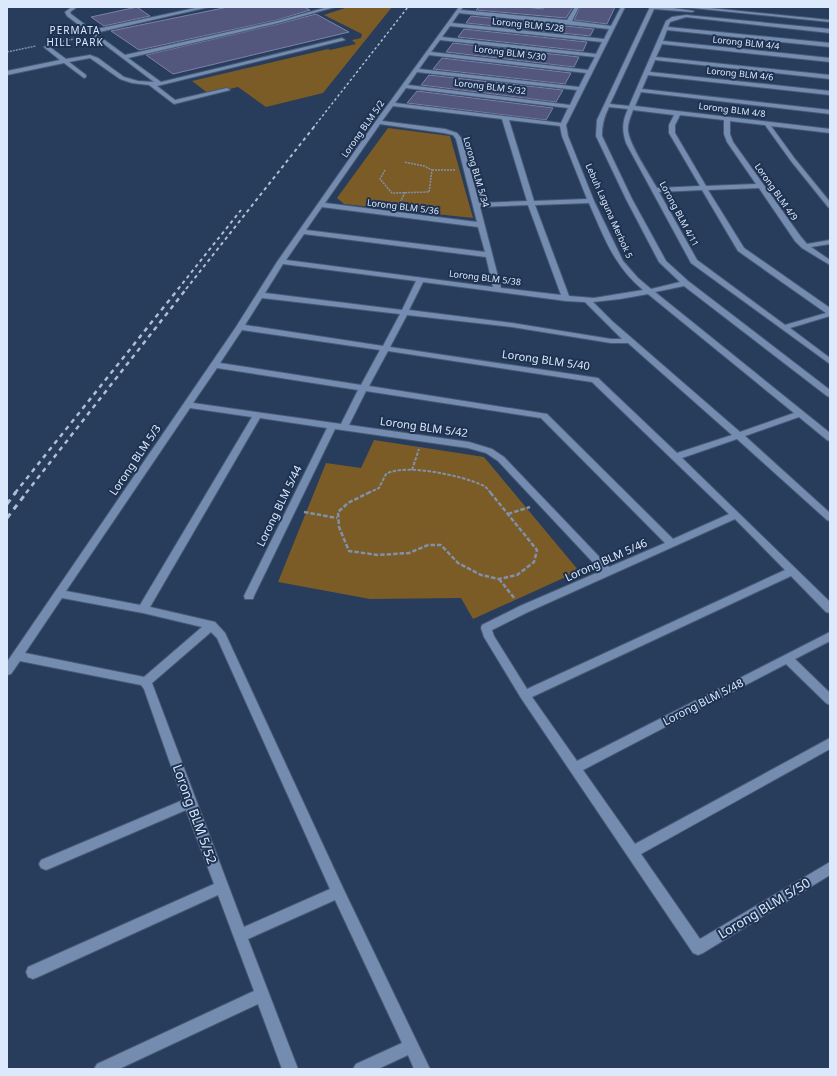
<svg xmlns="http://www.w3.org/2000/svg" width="837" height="1076" font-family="'Noto Sans',sans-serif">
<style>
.green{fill:#7b5c26}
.building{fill:#53577d;stroke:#7c81aa}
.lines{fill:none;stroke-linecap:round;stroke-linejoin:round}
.minor-casing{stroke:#485a75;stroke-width:2}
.path-far2{stroke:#8091ab;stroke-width:1.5;stroke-dasharray:2 1;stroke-linecap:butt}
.path-far1{stroke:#8091ab;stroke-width:2;stroke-dasharray:3.5 1.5;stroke-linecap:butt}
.path{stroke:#8091ab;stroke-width:2.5;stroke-dasharray:4.5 2;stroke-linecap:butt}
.minor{fill:#758cb1;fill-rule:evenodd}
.rail-far3{stroke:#afbed5;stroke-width:1.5;stroke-dasharray:2.5 2.5;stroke-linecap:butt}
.rail-far2{stroke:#afbed5;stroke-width:2;stroke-dasharray:3.5 3.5;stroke-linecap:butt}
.rail-far1{stroke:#afbed5;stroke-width:2.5;stroke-dasharray:4.5 4.5;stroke-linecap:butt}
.rail{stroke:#afbed5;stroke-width:3;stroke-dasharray:5.5 5.5;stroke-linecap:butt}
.labels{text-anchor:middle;stroke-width:4;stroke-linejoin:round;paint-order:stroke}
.far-street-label{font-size:9px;fill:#dce9fd;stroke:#1e3251}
.far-neighbourhood-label{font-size:10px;letter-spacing:1px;fill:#dce9fd;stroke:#1e3251}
.street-label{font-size:11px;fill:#dce9fd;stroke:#1e3251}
.near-street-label{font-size:13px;fill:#dce9fd;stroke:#1e3251}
</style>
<rect width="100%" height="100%" fill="#283c5c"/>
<!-- green -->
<path class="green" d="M348,7H392L323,93L266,107L238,87L209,94L192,81L328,49L330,50L356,44L352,40L361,38L362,34L324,15Z
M388,128L450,136L473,218L344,204L337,198Z
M374,440L484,457L579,571L473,619L461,598L370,599L278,582L326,463L361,468Z"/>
<!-- building -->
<path class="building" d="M137,7L150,16L104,26L91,17Z
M228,7H304L310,10L277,20L139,50L111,31Z
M479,7H525L543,9L544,7H573L566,18L476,10Z
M580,7H615L607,24L574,20Z
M316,14L349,32L173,74L146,55L278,24Z
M471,16L594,29L590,36L466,23Z
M464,29L587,42L583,51L458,37Z
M453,43L579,57L574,67L446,52Z
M442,58L571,73L565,84L433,69Z
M429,75L563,90L556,102L421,85Z
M417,91L553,108L546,120L407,103Z"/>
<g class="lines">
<!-- minor casing -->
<g class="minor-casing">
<path id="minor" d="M72,7H77L70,12L71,14L92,30L200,7H209L95,33L125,55L277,21L328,7H335L278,23L128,58L161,82L342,38L345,40L157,86L175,100L227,88L230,90L174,104L149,85L132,83L120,79L90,58L69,62L86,75V77L84,78L64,63L7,75V71L60,60L45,48L44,47L47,45L66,59L90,55L98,58L124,77L138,81L154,82L67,16L65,12Z
M459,7H463L461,10L567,20L575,7H579L572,21L611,26L621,7H625L566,125L568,136L594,201L623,261L638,278L651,289L680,282L659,262L626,199L596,136L597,120L650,7H666L694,11L692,12L654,9L610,104L629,106L666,21L672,17L686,15L830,29V33L686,17L670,22L668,27L830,43V47L667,30L663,41L830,58V62L662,44L656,57L830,75V79L655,60L650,72L830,91V95L648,75L642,89L830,110V114L641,92L635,106L830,129V133L771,126L795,159L830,202V208L828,207L791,161L765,125L730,121V134L733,142L801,237L807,244L830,240V244L811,247L830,260V265L802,248L795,241L759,188L708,190L744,248L830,308V316L790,328L830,358V364L691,263L626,143C622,130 622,122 628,109L609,107C604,117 602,125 602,136L632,199L666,261L688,281L830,390V397L827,396L684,286L655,292L830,433V441L827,440L799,417L745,436L830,513V521L827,520L737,439L682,458L830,602V613L826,612L791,576L532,697L577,761L830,632V641L795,659L830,693V705L826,703L786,664L583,770L635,844L830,738V749L641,854L700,939L830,862V875L703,953L698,955L693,953L521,698L484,637L481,628L482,625L520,606L601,571L498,461L486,453L468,448L335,429L254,596L253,599H245L244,596L327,428L260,418L150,607L215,622L225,633L343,888L430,1069H414L408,1055L378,1069H353L356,1064L402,1043L335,900L248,939L298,1069H282L258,1004L119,1069H94L97,1064L254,991L218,895L38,977L33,979L28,977L26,972L28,967L214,884L186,810L51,868L46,870L41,868L39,864L41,860L183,800L144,689L141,685L20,661L11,674L7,675V662L236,327L277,262L376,121ZM459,13L609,29L604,39L452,23ZM450,26L602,42L596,54L442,37ZM440,40L595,57L588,70L431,52ZM429,55L586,73L579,87L419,69ZM417,72L577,90L570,105L408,85ZM406,88L568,108L561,123L395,103ZM393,106L502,119L527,201L479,203L462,139L457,133L445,129L382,121ZM633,110L674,115L669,125V133L700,186L657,188C649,174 630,146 628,131C627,124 631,116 633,110ZM680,115L724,120V134L727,142L756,184L706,186L675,133V125ZM509,120L560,126L562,136L587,199L534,201ZM380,124L444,133L453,135L456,139L477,222L325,203ZM702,190L738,251L826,313L785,325L697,260L659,192ZM589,203C604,237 614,266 643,290L594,298L569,296L535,205ZM528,205L561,295L501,288L480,207ZM322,207L478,227L485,252L306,230ZM304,234L486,257L493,287L286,260ZM283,264L416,281L402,310L265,293ZM423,282L566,301L585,302L622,339H611L512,323L409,310ZM648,294L794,413L740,432L612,321L593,302L620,299ZM262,298L400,314L383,346L245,325ZM407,315L512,327L611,343H628L732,435L677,453L598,378L390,347ZM242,330L380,350L361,385L220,363ZM388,351L592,382L729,514L673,539L547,414L369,386ZM217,368L358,390L341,424L193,403ZM366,391L541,418L665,543L609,567L504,457L492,449L469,442L349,425ZM190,408L252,417L140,605L66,591ZM735,519L785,570L527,689L494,636L492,630L528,612ZM62,598L143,613L202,627L144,677L25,653ZM211,632L217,638L330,889L244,927L152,683Z
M683,7H700L830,20V22Z"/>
</g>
<!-- path-far2 -->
<path class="path-far2" d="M59,42L74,39
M7,52L36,46
M385,170L380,179L392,193L429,192L432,170L424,166L404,162
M432,170H456
M399,205L405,192"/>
<!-- path-far1 -->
<path class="path-far1" d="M412,470L419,449
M368,493L379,488L386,474C405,463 463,476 482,485C486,486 488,490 491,493"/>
<!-- path -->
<path class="path" d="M370,492L348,503L338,512L339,527L349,551L378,555L409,553L428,545H441L458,563L481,575L499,579L517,575L534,562L537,550L490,492
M304,512L337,518
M508,514L530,507
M499,579L515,599"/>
<!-- minor -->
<use href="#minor" class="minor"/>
<!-- rail-far3 -->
<path class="rail-far3" d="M313,128L408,7"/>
<!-- rail-far2 -->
<path class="rail-far2" d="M178,289L241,210
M186,289L314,127"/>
<!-- rail-far1 -->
<path class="rail-far1" d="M15,493L179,288
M26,493L187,288"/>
<!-- rail -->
<path class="rail" d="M7,504L16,492
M7,518L27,492"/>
</g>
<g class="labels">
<!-- far-street labels -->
<g class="far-street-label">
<text transform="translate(528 25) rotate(6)" y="3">Lorong BLM 5/28</text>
<text transform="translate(746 43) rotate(6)" y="3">Lorong BLM 4/4</text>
<text transform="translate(510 53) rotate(7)" y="3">Lorong BLM 5/30</text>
<text transform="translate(740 74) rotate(6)" y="3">Lorong BLM 4/6</text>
<text transform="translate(490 87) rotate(7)" y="3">Lorong BLM 5/32</text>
<text transform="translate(732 110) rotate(7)" y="3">Lorong BLM 4/8</text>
<text transform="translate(363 129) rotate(-55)" y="3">Lorong BLM 5/2</text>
<text transform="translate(476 172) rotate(74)" y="3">Lorong BLM 5/34</text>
<text transform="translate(776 192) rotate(55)" y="3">Lorong BLM 4/9</text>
<text transform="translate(403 207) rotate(7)" y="3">Lorong BLM 5/36</text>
<text transform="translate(609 211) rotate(66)" y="3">Lebuh Laguna Merbok 5</text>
<text transform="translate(679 214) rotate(62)" y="3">Lorong BLM 4/11</text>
<text transform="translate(485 278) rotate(7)" y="3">Lorong BLM 5/38</text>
</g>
<!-- far-neighbourhood labels -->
<g class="far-neighbourhood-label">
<text x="75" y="34">PERMATA<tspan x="75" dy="12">HILL PARK</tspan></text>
</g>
<!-- street labels -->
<g class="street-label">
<text transform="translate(546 360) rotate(8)" y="4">Lorong BLM 5/40</text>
<text transform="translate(424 427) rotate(8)" y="4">Lorong BLM 5/42</text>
<text transform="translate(135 460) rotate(-56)" y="4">Lorong BLM 5/3</text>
<text transform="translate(279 506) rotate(-64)" y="4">Lorong BLM 5/44</text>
<text transform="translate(606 560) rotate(-24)" y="4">Lorong BLM 5/46</text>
<text transform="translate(703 702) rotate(-27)" y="4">Lorong BLM 5/48</text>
</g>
<!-- near-street labels -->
<g class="near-street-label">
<text transform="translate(195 814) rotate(70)" y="5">Lorong BLM 5/52</text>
<text transform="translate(764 908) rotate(-31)" y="5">Lorong BLM 5/50</text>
</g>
</g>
<!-- border -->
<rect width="837" height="1076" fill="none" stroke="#dce9fd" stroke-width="16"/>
</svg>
